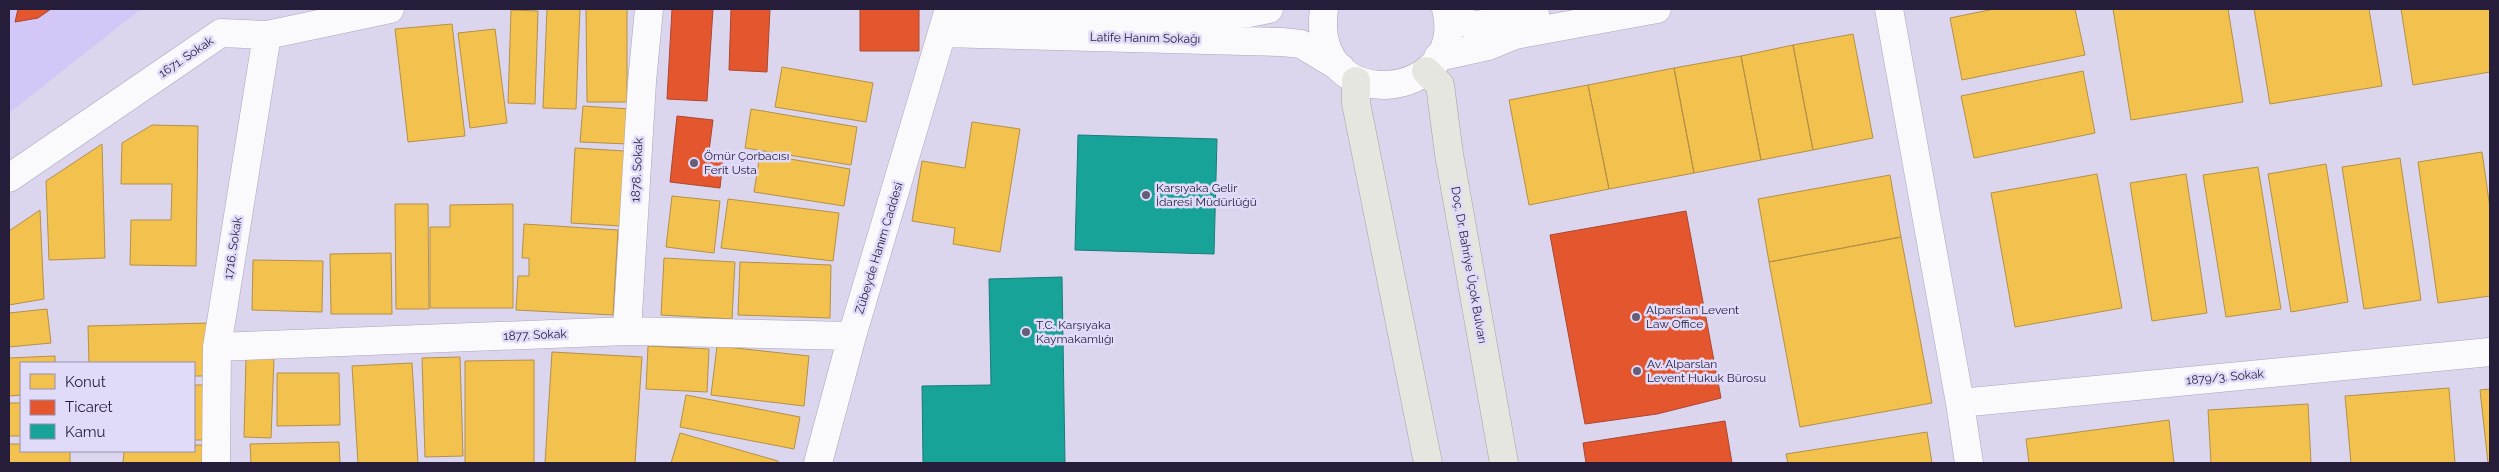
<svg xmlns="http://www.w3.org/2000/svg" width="2499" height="472" font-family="Raleway,sans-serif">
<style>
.built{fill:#d2c7f6}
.homes{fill:#f2c14e;stroke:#b49048}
.shops{fill:#e4572e;stroke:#ab4631}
.public{fill:#17a398;stroke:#1b7b7c}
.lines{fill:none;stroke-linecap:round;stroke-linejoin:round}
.minor-casing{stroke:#aaa4bc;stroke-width:29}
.major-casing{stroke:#a3a29e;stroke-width:29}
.minor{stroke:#faf9fc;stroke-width:28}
.major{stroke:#e6e6e0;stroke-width:28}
.poi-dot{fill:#655e78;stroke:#e1dbfa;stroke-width:2}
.labels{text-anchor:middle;stroke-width:5;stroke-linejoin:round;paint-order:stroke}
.street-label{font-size:12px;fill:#251d39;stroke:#e1dbfa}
.poi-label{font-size:12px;fill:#251d39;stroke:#e1dbfa;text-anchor:start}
</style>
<rect width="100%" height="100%" fill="#dbd6ee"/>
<!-- built -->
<path class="built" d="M9,9H141L9,113Z"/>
<!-- homes -->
<path class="homes" d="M547,9H580L576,109L543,108Z
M586,9H627V102H587Z
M1994,9H2075L2085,55L1962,80L1950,18Z
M2113,9H2228L2243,102L2131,120Z
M2254,9H2369L2382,86L2270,104Z
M2401,9H2490V72L2413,85Z
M511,10L538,11L535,104L508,103Z
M452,24L465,136L408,142L395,29Z
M495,29L507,123L470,128L458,33Z
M1853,34L1873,138L1813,150L1793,45Z
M1793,45L1813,150L1761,160L1741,56Z
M1741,56L1761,160L1694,173L1674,68Z
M782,67L873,83L866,122L775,107Z
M1674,68L1694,173L1609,189L1588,85Z
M2083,71L2095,133L1974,158L1961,96Z
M1588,85L1609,189L1529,205L1509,100Z
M583,106L630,109L628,144L580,142Z
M751,109L857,127L851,165L745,148Z
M972,122L1020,129L1000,252L953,244L955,228L912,221L922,161L965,168Z
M152,125L198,126L196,266L130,265L131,220H171L172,184H121L122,143Z
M102,144L105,258L49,260L46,181Z
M575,148L625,151L621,226L571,223Z
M2482,152L2490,208V296L2438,303L2418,162Z
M760,154L850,169L844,206L754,192Z
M2400,158L2421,300L2364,309L2342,167Z
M2326,164L2348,302L2291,312L2268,174Z
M2258,167L2281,309L2226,317L2203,175Z
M2097,174L2122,308L2015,327L1991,193Z
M2186,174L2207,313L2152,321L2130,183Z
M1890,175L1901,237L1769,262L1758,199Z
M672,196L720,201L714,253L666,247Z
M728,199L839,213L833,261L721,248Z
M395,204H428L429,309H396Z
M513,204V308H430V227H450V205Z
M40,210L44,299L9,305V231Z
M524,224L618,230L613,315L516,310L518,276H529V258H522Z
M1901,237L1932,403L1800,427L1769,262Z
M391,253L392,314H331L330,254Z
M664,258L735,262L732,319L661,315Z
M253,260L323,261L322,312L252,310Z
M740,262L831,265L830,318L738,315Z
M47,309L51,343L9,347V313Z
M209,323L210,376H194V363H89L88,326Z
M648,346L709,349L707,392L646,389Z
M717,346L809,356L804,406L711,395Z
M552,352L642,357L635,463H545Z
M55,356V363H21V395L9,396V358Z
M460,357L463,456L425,457L422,358Z
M246,358H274L271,438L244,437Z
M534,360V463H465V361Z
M412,363L418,463H358L352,366Z
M277,373H339L340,425L277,426Z
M194,385H206L208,440H194Z
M2449,388L2455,463H2351L2345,396Z
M2490,389V463H2488L2480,390Z
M686,395L800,417L794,449L680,427Z
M9,403H21V436H9Z
M2308,404L2311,463H2211L2208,410Z
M2169,420L2174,463H2029L2026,439Z
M1927,432L1932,463H1788L1786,454Z
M680,433L778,461V463H671Z
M339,442L340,463H251L250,444Z
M9,444H21V451H70V463H9Z
M194,445H207V463H123L124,451H194Z"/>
<!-- shops -->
<path class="shops" d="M18,9H51L38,18L15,22Z
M672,9H713L707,101L667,99Z
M731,9H770L767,72L729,70Z
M860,9H919V51H860Z
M677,116L713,120L708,159L723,160L720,188L670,182Z
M1686,211L1721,398L1657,414L1585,424L1550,235Z
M1725,421L1732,463H1586L1583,443Z"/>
<!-- public -->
<path class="public" d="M1078,135L1217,139L1214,254L1075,250Z
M1062,277L1065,463H923L922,386L991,385L989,279Z"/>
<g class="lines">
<!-- minor casing -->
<g class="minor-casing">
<path id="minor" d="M1324,9C1309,120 1470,100 1446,9
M1452,9L1466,23L1477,25L1535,14
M1889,9L1960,403L1969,463
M949,12L1160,15L1249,13L1269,9
M942,33L1282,42L1301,44L1341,68
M1438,57L1488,46L1515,35L1657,9
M9,178L221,33L267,35L390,9
M627,331L642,82L649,9
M217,347L627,331L852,336
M1960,403L2490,352
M216,463L217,347L267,35
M818,463L852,336L949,9"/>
</g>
<!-- major casing -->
<g class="major-casing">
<path id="major" d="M1426,71L1440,85L1449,154L1504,463
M1356,81V103L1428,463"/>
</g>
<!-- minor -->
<use href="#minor" class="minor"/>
<!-- major -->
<use href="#major" class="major"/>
</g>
<!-- markers -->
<g class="poi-dot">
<circle cx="694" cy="163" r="5"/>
<circle cx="1146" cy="195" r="5"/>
<circle cx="1636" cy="317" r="5"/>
<circle cx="1026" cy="332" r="5"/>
<circle cx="1637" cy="371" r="5"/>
</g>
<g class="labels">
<!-- street labels -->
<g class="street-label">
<text transform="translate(1145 38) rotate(1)" y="4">Latife Hanım Sokağı</text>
<text transform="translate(186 57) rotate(-34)" y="4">1671. Sokak</text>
<text transform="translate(637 170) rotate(-87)" y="4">1878. Sokak</text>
<text transform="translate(233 248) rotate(-81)" y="4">1716. Sokak</text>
<text transform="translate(879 248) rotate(-73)" y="4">Zübeyde Hanım Caddesi</text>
<text transform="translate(1469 265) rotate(80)" y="4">Doç. Dr. Bahriye Üçok Bulvarı</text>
<text transform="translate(535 335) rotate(-2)" y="4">1877. Sokak</text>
<text transform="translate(2225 377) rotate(-5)" y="4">1879/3. Sokak</text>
</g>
<!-- poi labels -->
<g class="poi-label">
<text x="704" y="160">Ömür Çorbacısı<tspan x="704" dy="14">Ferit Usta</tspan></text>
<text x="1156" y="192">Karşıyaka Gelir<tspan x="1156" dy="14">İdaresi Müdürlüğü</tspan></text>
<text x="1646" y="314">Alparslan Levent<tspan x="1646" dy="14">Law Office</tspan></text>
<text x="1036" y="329">T.C. Karşıyaka<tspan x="1036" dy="14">Kaymakamlığı</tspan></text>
<text x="1647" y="368">Av. Alparslan<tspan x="1647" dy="14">Levent Hukuk Bürosu</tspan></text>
</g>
</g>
<!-- border -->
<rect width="2499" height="472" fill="none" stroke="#251d39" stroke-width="20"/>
<!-- legend -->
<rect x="20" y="362" width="175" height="90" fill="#e1dbfa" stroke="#968fad"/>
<rect x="30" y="374" width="25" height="15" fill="#f2c14e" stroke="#968fad"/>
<text x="65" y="387" font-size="15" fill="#251d39">Konut</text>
<rect x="30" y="400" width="25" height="15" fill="#e4572e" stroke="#968fad"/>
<text x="65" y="412" font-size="15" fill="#251d39">Ticaret</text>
<rect x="30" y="424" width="25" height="15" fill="#17a398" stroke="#968fad"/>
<text x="65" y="437" font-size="15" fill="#251d39">Kamu</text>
</svg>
